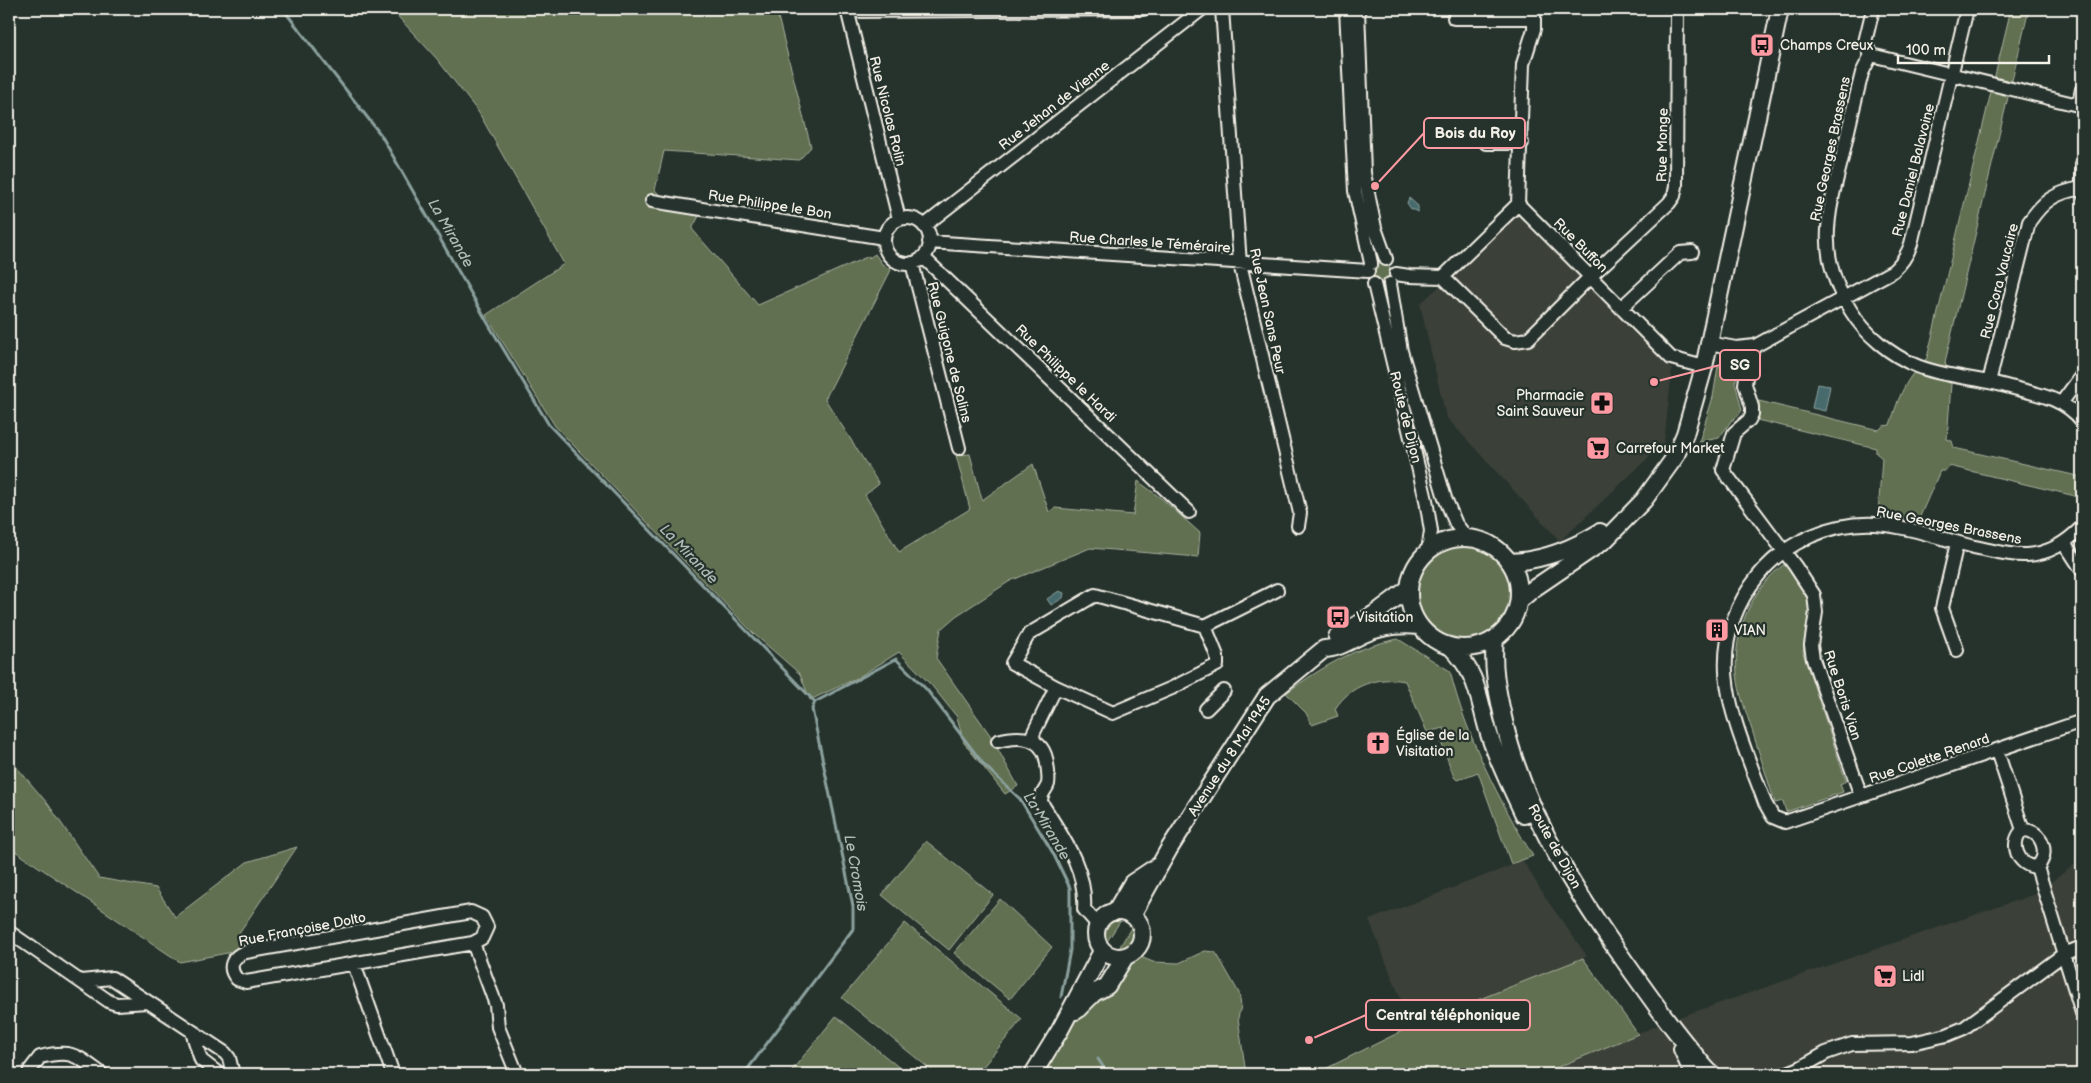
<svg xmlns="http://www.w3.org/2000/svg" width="2091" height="1083" font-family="'Balsamiq Sans',sans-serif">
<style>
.built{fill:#3b4039}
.green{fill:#606f51;stroke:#aab09c}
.water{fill:#476b6d;stroke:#8ca19e}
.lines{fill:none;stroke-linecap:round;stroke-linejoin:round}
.stream{stroke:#8ca19e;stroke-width:3}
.minor-casing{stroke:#f4f1e8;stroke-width:16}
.major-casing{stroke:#f4f1e8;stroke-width:20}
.minor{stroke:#26332d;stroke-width:12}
.major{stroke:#26332d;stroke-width:16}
.labels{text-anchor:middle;stroke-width:4.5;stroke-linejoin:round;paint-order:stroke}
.poi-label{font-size:14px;fill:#f4f1e8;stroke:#26332d;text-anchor:start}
.street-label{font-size:14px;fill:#f4f1e8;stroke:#26332d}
.water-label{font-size:15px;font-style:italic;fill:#afbbb7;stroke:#26332d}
.leader{fill:none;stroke:#ff9aa2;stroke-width:2}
.callout-dot{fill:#ff9aa2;stroke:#26332d;stroke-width:2}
.callout{fill:#26332d;stroke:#ff9aa2;stroke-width:2}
.callout-label{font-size:15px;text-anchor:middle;font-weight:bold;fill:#f4f1e8}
</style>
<rect width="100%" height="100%" fill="#26332d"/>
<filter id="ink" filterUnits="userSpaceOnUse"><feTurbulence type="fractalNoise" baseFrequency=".02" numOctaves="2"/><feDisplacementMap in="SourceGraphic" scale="10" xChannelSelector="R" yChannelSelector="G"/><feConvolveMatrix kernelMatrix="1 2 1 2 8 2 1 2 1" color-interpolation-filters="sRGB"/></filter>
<g filter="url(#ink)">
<!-- built -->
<path class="built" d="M1521,211L1672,370L1664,443L1560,541L1446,417L1420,304Z
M1523,861L1547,900L1587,956L1569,966L1412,1027L1369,920Z
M2082,862V1074H1541L1668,1021L2035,894L2075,864Z"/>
<!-- green -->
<path class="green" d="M391,9H776L811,147L799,160L664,151L655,190L676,212L699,216L692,229L758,305L869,256V258L875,254L882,264L891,270L825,399L879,484L865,495L899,552L970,509L956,455L970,454L982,500L1033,464L1049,512L1055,508L1133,515L1138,481L1162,499L1200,533L1198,557L1090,548L1010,581L956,616L941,629L936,658L990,735L1018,786L1005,794L964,743L957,717L932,686L899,652L857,678L810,700L800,674L754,634L555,426L486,315L564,264L479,113L437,59Z
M2011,9H2029L1945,362L1951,384L1947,439L1952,441L1954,448L2082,477V500L2071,495L1949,466L1945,471H1940L1918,521L1878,514L1882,458L1876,453V448L1757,420L1759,408V401L1879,430L1883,426L1890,425C1899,396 1905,379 1927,358Z
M1373 273a9 9 0 1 1 18 0a9 9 0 1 1-18 0Z
M1718,366L1739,370L1735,382L1742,410L1738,416L1731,421L1719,438L1699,442L1713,397Z
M1414 593a49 49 0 1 1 98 0a49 49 0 1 1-98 0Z
M1786,563L1806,594L1810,604L1803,653L1846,781L1840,784L1843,792L1786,812L1783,801L1775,803C1767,779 1760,754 1752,730C1746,712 1739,694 1737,674C1732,633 1752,587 1786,563Z
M1398,639L1450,671C1465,734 1500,802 1533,856L1511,864L1478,772L1457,780L1454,777L1441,742L1448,739L1444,728L1427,732L1405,681C1378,676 1350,685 1335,709L1338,716L1312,725L1306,713L1286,693C1323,667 1352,648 1398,639Z
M9,758L48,804L99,878L156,888L175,917L247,862L297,847L239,933L243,950L180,962L9,847Z
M926,841L993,895L949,950L882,895Z
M1000,899L1052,947L1010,999L954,953Z
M1115,919L1121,920L1106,943L1103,934L1109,921Z
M905,923L1022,1019L977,1074H936L842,998Z
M1132,926L1135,935L1133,945L1125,949L1118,950Z
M1205,951L1215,952L1218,956L1239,993L1241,1006L1238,1018L1246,1074H1043L1078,1014L1131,959L1138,956L1153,962L1179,963Z
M1583,958L1638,1034L1541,1074H1315L1412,1026Z
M836,1016L907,1074H789Z"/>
<!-- water -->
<path class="water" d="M1409,198L1418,206V212L1411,209L1407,203Z
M1817,384L1830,386L1825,411L1812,408Z
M1059,591L1064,593L1063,598L1051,605L1047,599Z"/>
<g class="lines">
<!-- stream -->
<path class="stream" d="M283,9L381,135L489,325L549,425L815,702L896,659L927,690L984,765L1020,799L1053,853L1070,888V950L1061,997
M1098,1059L1108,1074
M744,1074L853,929V906L812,709L815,702"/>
<!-- minor casing -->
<g class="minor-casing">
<path id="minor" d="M847,9L899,219
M1222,9L1240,264L1300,513L1298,526
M1346,9L1355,191L1371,263
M1358,9L1364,173L1375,228L1386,259
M848,11L1143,9
M1454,18H1534
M1871,55L1862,73C1855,101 1848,129 1842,158C1827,216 1816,256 1851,311C1865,334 1890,355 1917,366C1944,377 1973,377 2002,385C2031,393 2063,396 2082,421
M1871,55L2082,106
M1871,55L1865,42L1873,9
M2079,104L2082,89
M1486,143H1522
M2082,165V192
M652,201L884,238
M1518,204L1671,358L1704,367
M884 241a23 23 0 1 1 46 0a23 23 0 1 1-46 0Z
M924,226L1202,9
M929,242L1368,271
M923,257L1189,512
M912,263L959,448
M1396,274L1409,276L1443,277L1518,204L1523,64L1534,29V9
M1443,277L1505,338L1515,341L1528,339L1591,276L1669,203L1674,196L1676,186L1677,9
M1374,284L1426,500L1431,531L1428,551
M1390,284L1401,351L1445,498L1456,524L1467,538
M1621,308L1680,253L1692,252
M1709,343L1736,348L1755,346
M1989,382L2029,222C2044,200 2055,193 2081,188
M2062,402L2082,375
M2082,527C2066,543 2049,554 2026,555C2009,556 1991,550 1974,547C1942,539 1908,526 1875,524C1831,522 1785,542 1758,576C1697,653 1736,723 1765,803L1773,817L1785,822L2082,721
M1957,543L1942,608L1957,650
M2065,544L2082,570
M1205,626L1095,595L1029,634L1012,663L1056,687L1113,713L1172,688L1217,665V656L1205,626L1277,590
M1206,709L1224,691
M998,741C1020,735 1044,736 1047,764C1048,770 1049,778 1048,784C1046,791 1040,793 1041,802C1061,835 1087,868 1084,909L1098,925
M1034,741L1033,734L1056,687
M1997,751L2023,830
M1861,796L1813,659L1811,645L1816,612L1814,595L1795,566L1723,470L1734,433L1749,420L1752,414V407L1745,384L1749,357L1755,346L1893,271C1902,263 1907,256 1911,244L1967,9
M2023,830C2043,830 2050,854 2037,867C2017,866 2009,843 2023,830Z
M2037,867L2082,1013
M471,912L482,917L487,927L482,938L473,943L246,982L237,979C227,968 232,956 246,952Z
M9,932L110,1002L117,1004L147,1002
M473,943L496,1005L498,1027L517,1074
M354,964L393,1074
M81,981L112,978L225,1053L229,1058L233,1074
M192,1032L201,1060L219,1074
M1800,1068L1826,1053L1852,1044L1912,1043L1947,1035L1964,1028L2064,954L2082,947
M29,1074L30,1070L40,1057C73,1049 77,1056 102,1074
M1785,1074L1800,1068L1793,1074"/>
</g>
<!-- major casing -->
<g class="major-casing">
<path id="major" d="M1409 593a55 55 0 1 1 110 0a55 55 0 1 1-110 0Z
M1510,562C1542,561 1572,549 1600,532
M1519,601L1533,589L1605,540L1644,500L1675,457L1685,434L1704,367L1780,9
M1337,637L1376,613L1408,589
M1495,639C1492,667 1497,690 1503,717C1525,821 1587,909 1648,994C1663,1015 1678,1035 1694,1054C1700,1061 1705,1069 1712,1074
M1451,647C1480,676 1478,701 1490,737C1499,764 1512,789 1524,815
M1096 934a23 23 0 1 1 46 0a23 23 0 1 1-46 0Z
M1115,912L1132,883L1156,867
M1132,915L1169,849L1267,696L1324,649C1338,649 1351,640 1364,634C1382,626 1401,624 1419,626
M1076,1011L1094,993L1107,986L1125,957
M1682,1049L1693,1074
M1033,1074L1060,1030L1102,951"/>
</g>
<!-- minor -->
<use href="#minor" class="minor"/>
<!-- major -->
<use href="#major" class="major"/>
</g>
</g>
<!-- icons -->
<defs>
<g id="bus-square" transform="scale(1.25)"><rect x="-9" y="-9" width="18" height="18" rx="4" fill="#ff9aa2" stroke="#26332d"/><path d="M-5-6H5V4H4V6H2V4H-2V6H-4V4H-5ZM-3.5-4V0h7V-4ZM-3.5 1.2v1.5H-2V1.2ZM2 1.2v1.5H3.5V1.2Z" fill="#111"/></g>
<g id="pharmacy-square" transform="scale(1.25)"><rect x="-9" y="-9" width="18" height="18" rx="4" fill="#ff9aa2" stroke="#26332d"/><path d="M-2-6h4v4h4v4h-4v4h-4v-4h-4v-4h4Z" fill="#111"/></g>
<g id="supermarket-square" transform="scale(1.25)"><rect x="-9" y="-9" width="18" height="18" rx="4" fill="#ff9aa2" stroke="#26332d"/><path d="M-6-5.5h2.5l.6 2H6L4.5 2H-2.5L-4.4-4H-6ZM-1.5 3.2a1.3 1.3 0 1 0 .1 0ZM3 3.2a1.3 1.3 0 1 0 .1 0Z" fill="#111"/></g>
<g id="building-square" transform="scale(1.25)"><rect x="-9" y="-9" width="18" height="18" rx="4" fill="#ff9aa2" stroke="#26332d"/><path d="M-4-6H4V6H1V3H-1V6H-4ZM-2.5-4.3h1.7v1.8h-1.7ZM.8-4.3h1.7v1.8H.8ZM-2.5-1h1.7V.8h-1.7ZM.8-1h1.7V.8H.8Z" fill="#111"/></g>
<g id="church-square" transform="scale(1.25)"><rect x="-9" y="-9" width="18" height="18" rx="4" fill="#ff9aa2" stroke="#26332d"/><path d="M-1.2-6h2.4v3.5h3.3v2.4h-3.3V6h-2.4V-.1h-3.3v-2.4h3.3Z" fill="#111"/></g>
</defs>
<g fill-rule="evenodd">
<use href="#bus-square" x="1762" y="45"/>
<use href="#pharmacy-square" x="1602" y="403"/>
<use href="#supermarket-square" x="1598" y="448"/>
<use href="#bus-square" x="1338" y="617"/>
<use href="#building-square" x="1717" y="630"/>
<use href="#church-square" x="1378" y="743"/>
<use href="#supermarket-square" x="1885" y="976"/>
</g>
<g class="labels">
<!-- poi labels -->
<g class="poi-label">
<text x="1780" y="50">Champs Creux</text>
<text x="1584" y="400" text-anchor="end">Pharmacie<tspan x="1584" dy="16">Saint Sauveur</tspan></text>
<text x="1616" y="453">Carrefour Market</text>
<text x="1356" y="622">Visitation</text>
<text x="1734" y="635">VIAN</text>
<text x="1396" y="740">Église de la<tspan x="1396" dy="16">Visitation</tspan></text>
<text x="1902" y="981">Lidl</text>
</g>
<!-- street labels -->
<g class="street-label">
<text transform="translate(1054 105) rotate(-38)" y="5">Rue Jehan de Vienne</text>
<text transform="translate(888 111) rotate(76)" y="5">Rue Nicolas Rolin</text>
<text transform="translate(1662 145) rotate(-89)" y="5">Rue Monge</text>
<text transform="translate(1830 149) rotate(-78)" y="5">Rue Georges Brassens</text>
<text transform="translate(1913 170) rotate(-76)" y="5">Rue Daniel Balavoine</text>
<text transform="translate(770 204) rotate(9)" y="5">Rue Philippe le Bon</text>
<text transform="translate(1150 242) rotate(4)" y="5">Rue Charles le Téméraire</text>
<text transform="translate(1581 245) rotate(45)" y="5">Rue Buffon</text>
<text transform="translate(1999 281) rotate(-76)" y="5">Rue Cora Vaucaire</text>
<text transform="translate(1268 311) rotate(78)" y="5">Rue Jean Sans Peur</text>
<text transform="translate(950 352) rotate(76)" y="5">Rue Guigone de Salins</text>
<text transform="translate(1066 373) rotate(44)" y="5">Rue Philippe le Hardi</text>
<text transform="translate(1406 417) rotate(76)" y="5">Route de Dijon</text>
<text transform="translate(1949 525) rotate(11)" y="5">Rue Georges Brassens</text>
<text transform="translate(1843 695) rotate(72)" y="5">Rue Boris Vian</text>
<text transform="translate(1229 756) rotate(-57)" y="5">Avenue du 8 Mai 1945</text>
<text transform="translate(1929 758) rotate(-19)" y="5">Rue Colette Renard</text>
<text transform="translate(1555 846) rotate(61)" y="5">Route de Dijon</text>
<text transform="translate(302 929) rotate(-11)" y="5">Rue Françoise Dolto</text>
</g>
<!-- water labels -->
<g class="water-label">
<text transform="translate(451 233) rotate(60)" y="5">La Mirande</text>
<text transform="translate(689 554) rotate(46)" y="5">La Mirande</text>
<text transform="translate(1047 826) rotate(59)" y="5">La Mirande</text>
<text transform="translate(856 873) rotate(80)" y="5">Le Cromois</text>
</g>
</g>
<!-- callouts -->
<path class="leader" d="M1375 186L1424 133M1654 382L1720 365M1309 1040L1366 1015"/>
<g class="callout-dot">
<circle cx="1375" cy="186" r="5"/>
<circle cx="1654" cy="382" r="5"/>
<circle cx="1309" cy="1040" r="5"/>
</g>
<g class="callout">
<rect x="1424" y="118" width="101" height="30" rx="5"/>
<rect x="1720" y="350" width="40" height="30" rx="5"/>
<rect x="1366" y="1000" width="164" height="30" rx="5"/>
</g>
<g class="callout-label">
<text x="1475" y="138">Bois du Roy</text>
<text x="1740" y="370">SG</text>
<text x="1448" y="1020">Central téléphonique</text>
</g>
<!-- margin -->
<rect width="2091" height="1083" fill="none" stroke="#26332d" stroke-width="30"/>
<rect x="15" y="15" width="2061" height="1053" fill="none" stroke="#f4f1e8" stroke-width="2" filter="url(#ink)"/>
<!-- scale -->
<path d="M1898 55v8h151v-8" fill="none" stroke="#f4f1e8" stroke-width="2.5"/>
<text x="1906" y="55" font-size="15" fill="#f4f1e8" stroke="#26332d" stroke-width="4" paint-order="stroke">100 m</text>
</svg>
